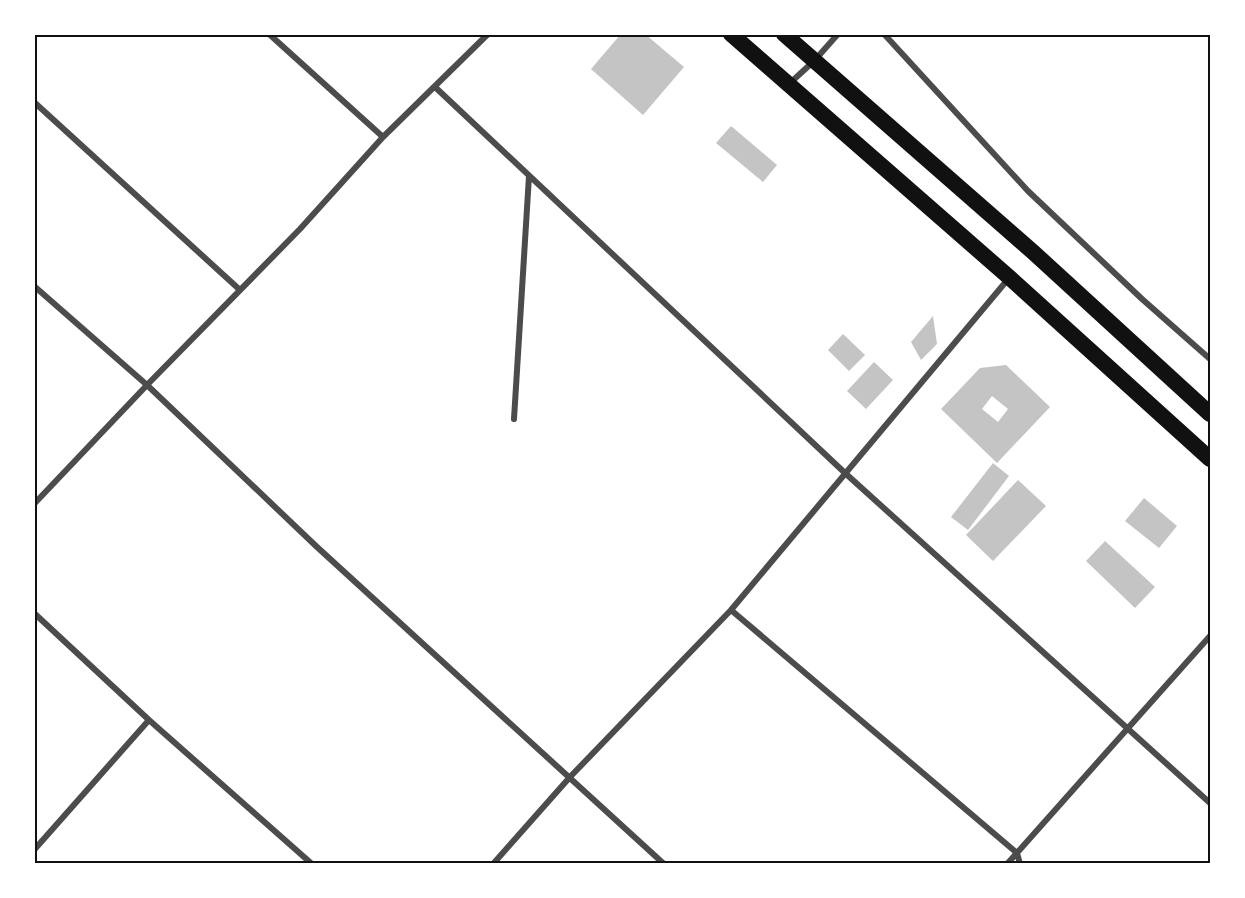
<svg xmlns="http://www.w3.org/2000/svg" width="1245" height="898" font-family="Quicksand,sans-serif">
<style>
.building{fill:#c4c4c4;fill-rule:evenodd}
.lines{fill:none;stroke-linecap:round;stroke-linejoin:round}
.minor{stroke:#4c4c4c;stroke-width:6}
.trunk{stroke:#111;stroke-width:16}
.neatline{fill:none;stroke:#111;stroke-width:2}
</style>
<rect width="100%" height="100%" fill="#fff"/>
<!-- building -->
<path class="building" d="M621,34H645L684,67L643,115L591,69Z
M731,126L777,165L763,182L716,143Z
M933,316L937,344L921,360L911,342Z
M843,334L865,355L849,371L828,350Z
M874,362L893,380L866,409L847,391Z
M1006,365L1050,407L997,463L941,409L980,368ZM992,396L1008,409L998,422L982,409Z
M993,463L1009,476L968,530L951,517Z
M1018,480L1046,506L993,561L966,535Z
M1144,498L1177,526L1159,548L1125,521Z
M1105,541L1155,587L1135,608L1086,561Z"/>
<g class="lines">
<!-- minor -->
<path class="minor" d="M269,34L383,137
M884,34L1028,191L1142,299L1210,359
M790,83L814,61L838,34
M435,87L845,473L1210,803
M34,102L240,290
M34,286L147,385L317,547L664,864
M514,419L529,176
M34,504L147,385L300,229L383,137L488,34
M731,610L1017,853L1020,864
M34,613L149,720L312,864
M34,850L149,720
M493,864L570,777L731,610L1009,278
M1007,864L1210,636"/>
<!-- trunk -->
<path class="trunk" d="M731,34L1010,278L1210,459
M784,34L1033,252L1210,414"/>
</g>
<!-- border -->
<rect width="1245" height="898" fill="none" stroke="#ffffff" stroke-width="72"/>
<rect x="36" y="36" width="1173" height="826" class="neatline"/>
</svg>
